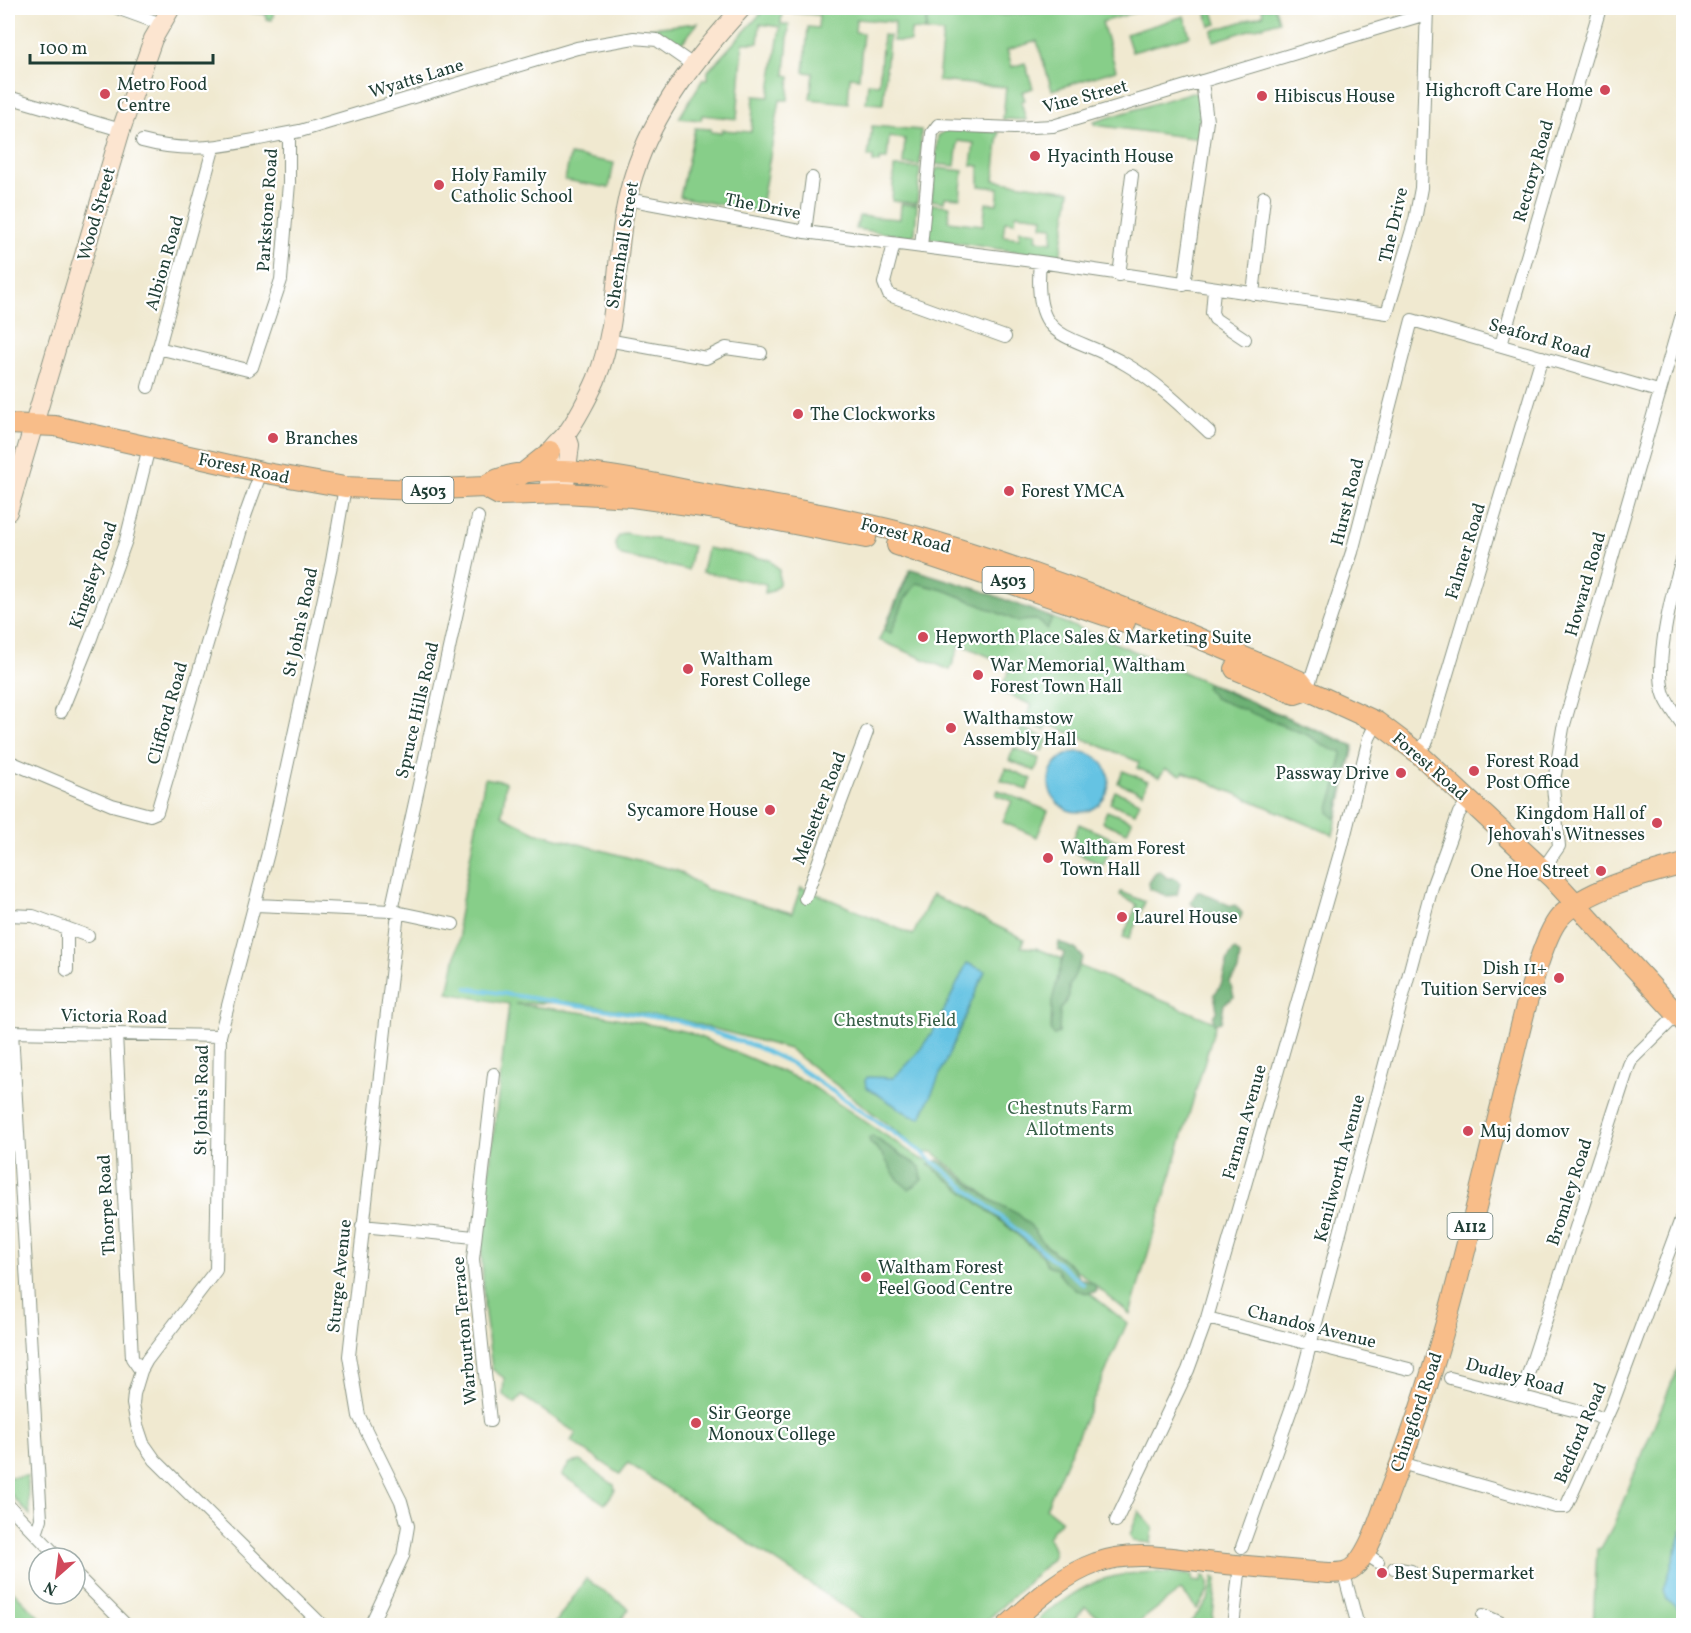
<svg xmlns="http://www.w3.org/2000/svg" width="1691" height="1633" font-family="Vollkorn,serif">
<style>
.green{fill:#87ce89;stroke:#53865e;stroke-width:1.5;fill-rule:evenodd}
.forest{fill:#6db175;stroke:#467754;stroke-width:1.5}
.water{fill:#65c3e3;stroke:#42808c;stroke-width:1.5}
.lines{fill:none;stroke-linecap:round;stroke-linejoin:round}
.stream{stroke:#65c3e3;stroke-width:4}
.street-casing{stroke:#889382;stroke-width:14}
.secondary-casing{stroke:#889382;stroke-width:20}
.primary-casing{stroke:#889382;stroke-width:22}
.street{stroke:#fff;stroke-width:12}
.secondary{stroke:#fce5d0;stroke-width:18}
.primary{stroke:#f8bd89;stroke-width:20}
.poi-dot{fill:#d1495b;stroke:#fff;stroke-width:2}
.labels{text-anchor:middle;stroke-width:4.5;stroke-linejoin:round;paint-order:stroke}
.shield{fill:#fff;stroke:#627771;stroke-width:1.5}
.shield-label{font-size:16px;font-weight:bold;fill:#1f3d34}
.street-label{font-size:18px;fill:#1f3d34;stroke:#fff}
.poi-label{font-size:18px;fill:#1f3d34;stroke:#fff;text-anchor:start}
.park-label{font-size:18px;fill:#396149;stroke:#fff}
</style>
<rect width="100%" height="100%" fill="#fff"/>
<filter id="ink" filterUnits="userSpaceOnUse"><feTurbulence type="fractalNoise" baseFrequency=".0167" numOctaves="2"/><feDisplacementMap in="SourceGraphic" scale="12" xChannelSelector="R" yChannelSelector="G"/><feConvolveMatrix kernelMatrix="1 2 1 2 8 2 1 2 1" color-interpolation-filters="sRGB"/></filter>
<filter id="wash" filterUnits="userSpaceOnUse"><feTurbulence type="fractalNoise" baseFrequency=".008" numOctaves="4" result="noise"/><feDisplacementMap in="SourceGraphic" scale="24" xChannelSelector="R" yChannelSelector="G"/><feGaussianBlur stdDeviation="1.35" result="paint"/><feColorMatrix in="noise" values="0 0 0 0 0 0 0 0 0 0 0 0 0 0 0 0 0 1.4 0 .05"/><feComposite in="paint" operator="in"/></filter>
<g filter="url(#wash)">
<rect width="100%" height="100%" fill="#f0e9d0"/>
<!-- green -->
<path class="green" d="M250,8H275L272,20L266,19V14L249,12Z
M766,8L927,10L925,31L911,30L910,42L893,41L895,22L856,19L855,32L863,33L859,78L850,77L848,103L810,99L813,73L804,72L808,27L818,28L819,15L782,12L781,24L789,25L785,75L790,76L788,100H780L760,212L680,197L695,128L711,129V132L721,133L722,130L751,132L754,96L769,97L780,27L760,24L758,43H743L737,119L702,115L701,120L679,118L703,79H708V71Z
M1084,8H1150L1102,22L1116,70L1052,90L1037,41L1007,50L1012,67L1025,63L1033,88L1022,92L1025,100L1021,101L1026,120L1003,119L1006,87L938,81L943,33L926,31L928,10L1005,15Z
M1204,8H1212L1217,24L1210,26Z
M1262,8H1275L1279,21L1214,41L1212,31L1263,15Z
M1184,16L1190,36L1132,52L1126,34Z
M698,23L680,45L648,31L650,28Z
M883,35L889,36L883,104L866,103L868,83L879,84Z
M1192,92L1197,94L1202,121L1200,139L1095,125L1094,122Z
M872,126L921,130L920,165L903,164L905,139L889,137L887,159H880L879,163L873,162V157H868Z
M948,129L999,132L994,180L1070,191L1060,258L931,239L926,233L930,204L950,206L948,221L983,225L986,203L997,204L999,188L979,186V166L971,165L974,143L958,141L955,166L935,164L938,136ZM1016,214L1043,217L1042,226L1053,227L1052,242L1036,240L1037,232L1020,230L1019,238L1003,236L1005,221L1015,222Z
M570,155L614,163L609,188L565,180Z
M894,167L920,168L917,203L892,201Z
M938,168L963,171L960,198L945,197L944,202L931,200L935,171Z
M901,204L917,205L915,233L911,237L856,229L859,216L900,219Z
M625,533L693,546L688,570L622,556L618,553L615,542L619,536Z
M707,548L770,560L779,570V584L772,591L765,593L766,584L702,572Z
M910,569C1063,614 1207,684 1354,746L1333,835L1184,772L1181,775L1165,769L1159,777L1137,768L1139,762L1048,724L1045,730L1024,722L1032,705L1000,691L1011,666L960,644L950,670L879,640Z
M1022,728L1048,739L1043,751L1017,740Z
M1014,748L1040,759L1035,771L1009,760Z
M1006,768L1032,779L1027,790L1001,780Z
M1123,771L1148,781L1143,793L1118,783Z
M485,778L506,782L502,815L535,832L678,871L706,889L792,913L801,887L913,935L932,895L1024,939L1021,947L1036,948L1216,1023L1130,1314L933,1152L925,1153L789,1049L678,1019L567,1002L515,1004L601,1015L688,1032L806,1082L921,1159L929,1160L1034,1249L1127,1323L1046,1508L1061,1520L1048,1537L1054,1552L1052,1559L982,1625H872L628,1463L620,1474L571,1441L576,1433L522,1396L515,1404L503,1395L504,1378L492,1369L484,1306L481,1240L509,1004L448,993L460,936L458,922Z
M998,790L1048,811L1037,837L1003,822L1012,801L996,795Z
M1115,791L1140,802L1135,813L1110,803Z
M1107,811L1132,821L1127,832L1102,822Z
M1079,824L1129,846L1128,849L1112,843L1103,865L1069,850Z
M1121,892L1145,902L1129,939L1123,937L1137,905L1120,895Z
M1683,1355V1625L1593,1626L1597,1549L1601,1548L1613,1526Z
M580,1461L614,1485L615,1490L605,1504L562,1475L570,1463Z
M27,1476L30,1515L8,1492V1477Z
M1139,1511L1153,1528L1151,1543L1133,1541L1130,1535Z
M1156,1572L1192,1575V1581L1201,1582L1202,1576L1206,1577C1212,1588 1205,1599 1197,1609L1181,1590L1135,1625H1111L1085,1607L1070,1625H1045L1039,1620C1043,1613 1053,1608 1060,1603C1094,1578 1116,1573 1156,1572Z
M1214,1577L1217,1579L1212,1625H1188L1208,1601Z
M586,1579L629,1609L618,1625H554Z
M8,1586L47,1625H8Z"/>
<!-- forest -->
<path class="forest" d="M911,569L980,590L1052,618L1047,629L1036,620L1017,621L947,591L917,583L905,599L891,633L886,632L884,630Z
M1208,684L1353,746L1336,819L1329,813C1328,803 1333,799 1335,789C1337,777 1339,766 1342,754L1341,751C1323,751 1314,734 1299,732L1214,698L1206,688Z
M1160,871L1167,878H1175L1180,883L1177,895L1167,896L1150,889L1149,883L1156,872Z
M1198,891L1231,906L1235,905L1242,913L1241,918L1233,924L1194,906L1190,903Z
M1059,942L1075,949L1083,957L1069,987V996L1060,1011L1059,1033L1054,1035L1051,1032L1052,1001L1064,953L1058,949Z
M1235,950L1240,955L1238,971L1230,982L1234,997L1224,1004L1221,1022L1214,1024L1213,1017L1217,1010L1214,994C1227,984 1222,960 1235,950Z
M872,1136L920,1167L922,1180L909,1189C887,1174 890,1156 870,1143L869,1138Z
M939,1160L989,1199L1018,1214L1031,1226L1044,1244L1075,1270L1079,1278L1094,1284L1097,1291C1082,1298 1062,1282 1057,1269L1047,1266L1042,1253L928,1164Z"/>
<!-- water -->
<path class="water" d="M1049 782a30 30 0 1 1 60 0a30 30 0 1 1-60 0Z
M967,963L985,971L921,1118L911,1116L866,1087L865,1080L868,1077L893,1078C931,1046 946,1006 967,963Z
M1683,1528V1612L1667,1600L1664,1590Z"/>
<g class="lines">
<!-- stream -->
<path class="stream" d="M467,988L679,1021L754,1046L791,1063L919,1150L1083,1284"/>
</g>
</g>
<g filter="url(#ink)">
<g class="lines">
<!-- street casing -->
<g class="street-casing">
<path id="street" d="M117,8L161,24
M8,97L121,130
M142,141C201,157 242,141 300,131L577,48L634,38L657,40L693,65
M627,199L805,232L1040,262L1387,313L1415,220L1421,188L1427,8
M805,232L812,178
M894,244L884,283L889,295L1005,337
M921,247L932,133L938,125L1014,128L1053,126L1426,14
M1040,262C1032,347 1071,331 1127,365C1158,383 1183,408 1209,432
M1119,275L1132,175
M1184,285L1207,121L1202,81
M1214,289L1212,313L1215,319L1245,339
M1253,294L1264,197
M607,340L706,358L726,348L761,353
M1501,345L1600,8
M158,348L248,370L252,367L281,280L289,183V133
M148,387L213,149
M1684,554C1673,587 1655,658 1663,691C1666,704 1677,716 1684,727
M1307,690L1352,552L1412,320L1658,391
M61,712L91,638L126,540L149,447
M1418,753L1427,741L1542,357
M8,761L112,805L150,815L157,812L245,516L261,472
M1543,869L1559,846L1553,787L1563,728L1684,308
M805,898L867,732
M256,905L391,911L453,924
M391,911L478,517
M8,915L33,916L88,936
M67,970V928
M8,1032L220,1036
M12,1032L41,1519L36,1534
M116,1034L132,1358L141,1371
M362,1226L474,1237
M1207,1318L1409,1369
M1450,1378L1596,1416L1605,1421
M1521,1396L1629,1065L1632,1059L1677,1015
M490,1421L473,1259L494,1074
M1401,1463L1556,1507H1566L1612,1405L1684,1211
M8,1505L59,1558
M1116,1521L1188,1370L1207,1318L1342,846L1369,738L1377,722
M1242,1547L1299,1387L1432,887L1459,813L1469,800
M1364,1553L1378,1562
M1394,1568L1411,1571
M75,1574L127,1626
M1344,1574L1358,1626
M1483,1615L1508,1626
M323,1626L155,1460L143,1443L137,1425L133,1404L134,1394L141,1371L147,1360L216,1270L220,1036L268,853L332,561L345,487
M370,1626L403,1556L408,1526L401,1501L359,1416L349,1356L398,912
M1233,1626L1240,1565"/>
</g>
<!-- secondary casing -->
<g class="secondary-casing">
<path id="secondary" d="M549,493L550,452C554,445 560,441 565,435C575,423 590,394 596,380C623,315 612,240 634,174C655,109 697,57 742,8
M564,493L570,445L566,434
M8,512L121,130L153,39L171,8"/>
</g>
<!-- primary casing -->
<g class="primary-casing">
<path id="primary" d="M8,424L55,426L261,472L345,487L416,490L484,487L499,495L564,493L632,497L717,509L866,538
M521,475L550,452
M484,487C530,453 638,481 692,491C773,506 856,518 936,542C1060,579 1181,630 1300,681L1307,690L1377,722L1418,753L1553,879L1684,1022
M897,545L1125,622
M1235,669L1295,694L1307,690
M1007,1626C1034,1602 1062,1575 1096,1563C1130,1550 1171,1558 1206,1562C1246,1566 1288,1570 1329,1573C1340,1573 1349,1573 1357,1564C1374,1543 1382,1510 1392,1485C1447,1348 1476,1201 1513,1058C1521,1027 1540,939 1560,917C1586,889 1647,874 1684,864"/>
</g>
<!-- street -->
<use href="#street" class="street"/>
<!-- secondary -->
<use href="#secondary" class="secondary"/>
<!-- primary -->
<use href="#primary" class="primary"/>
</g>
</g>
<!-- markers -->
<g class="poi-dot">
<circle cx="1605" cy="90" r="6"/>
<circle cx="105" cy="94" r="6"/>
<circle cx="1262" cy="96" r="6"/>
<circle cx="1035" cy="156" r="6"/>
<circle cx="439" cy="185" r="6"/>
<circle cx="798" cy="414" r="6"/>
<circle cx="273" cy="438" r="6"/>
<circle cx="1009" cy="491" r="6"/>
<circle cx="923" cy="637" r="6"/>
<circle cx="688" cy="669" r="6"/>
<circle cx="978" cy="675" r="6"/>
<circle cx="951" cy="728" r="6"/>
<circle cx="1474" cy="771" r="6"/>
<circle cx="1401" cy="773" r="6"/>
<circle cx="770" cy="810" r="6"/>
<circle cx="1657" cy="823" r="6"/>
<circle cx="1048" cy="858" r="6"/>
<circle cx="1601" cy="871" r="6"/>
<circle cx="1122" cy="917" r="6"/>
<circle cx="1559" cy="978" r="6"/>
<circle cx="1468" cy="1131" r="6"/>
<circle cx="866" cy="1277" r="6"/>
<circle cx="696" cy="1423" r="6"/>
<circle cx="1382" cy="1573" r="6"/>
</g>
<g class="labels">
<!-- shield labels -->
<g class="shield">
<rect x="402.5" y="477" width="51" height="26" rx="4.5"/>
<rect x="982.5" y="567" width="51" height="26" rx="4.5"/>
<rect x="1447.5" y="1213" width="45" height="26" rx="4.5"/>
</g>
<g class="shield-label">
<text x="428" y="496">A503</text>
<text x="1008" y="586">A503</text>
<text x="1470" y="1232">A112</text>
</g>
<!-- street labels -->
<g class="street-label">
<text transform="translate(416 78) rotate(-17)" y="6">Wyatts Lane</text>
<text transform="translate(1085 96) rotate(-15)" y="6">Vine Street</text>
<text transform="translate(1533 171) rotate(-74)" y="6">Rectory Road</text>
<text transform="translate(763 206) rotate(11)" y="6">The Drive</text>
<text transform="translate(267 210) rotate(-86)" y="6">Parkstone Road</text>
<text transform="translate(96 214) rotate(-74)" y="6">Wood Street</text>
<text transform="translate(1393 225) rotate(-77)" y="6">The Drive</text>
<text transform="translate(622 245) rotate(-81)" y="6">Shernhall Street</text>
<text transform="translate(164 263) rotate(-74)" y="6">Albion Road</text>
<text transform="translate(1540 338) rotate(16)" y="6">Seaford Road</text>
<text transform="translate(244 468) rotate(12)" y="6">Forest Road</text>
<text transform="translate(1347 502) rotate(-76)" y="6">Hurst Road</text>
<text transform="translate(906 535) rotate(15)" y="6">Forest Road</text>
<text transform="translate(1465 551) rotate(-73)" y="6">Falmer Road</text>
<text transform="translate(93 575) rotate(-71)" y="6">Kingsley Road</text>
<text transform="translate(1585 584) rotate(-74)" y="6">Howard Road</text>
<text transform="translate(300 622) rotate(-78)" y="6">St John's Road</text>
<text transform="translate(417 710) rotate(-77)" y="6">Spruce Hills Road</text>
<text transform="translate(167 713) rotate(-74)" y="6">Clifford Road</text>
<text transform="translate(1430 766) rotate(41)" y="6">Forest Road</text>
<text transform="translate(819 808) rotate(-69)" y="6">Melsetter Road</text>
<text transform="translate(114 1016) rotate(1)" y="6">Victoria Road</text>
<text transform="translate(201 1100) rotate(-89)" y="6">St John's Road</text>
<text transform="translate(1244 1122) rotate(-74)" y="6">Farnan Avenue</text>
<text transform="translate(1339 1168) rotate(-75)" y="6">Kenilworth Avenue</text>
<text transform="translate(1569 1192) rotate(-72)" y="6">Bromley Road</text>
<text transform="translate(106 1205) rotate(-93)" y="6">Thorpe Road</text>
<text transform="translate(339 1276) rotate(-84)" y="6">Sturge Avenue</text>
<text transform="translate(1312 1326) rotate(14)" y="6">Chandos Avenue</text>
<text transform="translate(464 1331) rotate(-95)" y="6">Warburton Terrace</text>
<text transform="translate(1515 1376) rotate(15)" y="6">Dudley Road</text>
<text transform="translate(1416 1412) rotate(-71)" y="6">Chingford Road</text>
<text transform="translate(1580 1433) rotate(-67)" y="6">Bedford Road</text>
</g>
<!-- poi labels -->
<g class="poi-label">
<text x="117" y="90">Metro Food<tspan x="117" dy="21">Centre</tspan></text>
<text x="1593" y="96" text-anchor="end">Highcroft Care Home</text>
<text x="1274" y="102">Hibiscus House</text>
<text x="1047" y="162">Hyacinth House</text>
<text x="451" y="181">Holy Family<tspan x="451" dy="21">Catholic School</tspan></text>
<text x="810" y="420">The Clockworks</text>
<text x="285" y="444">Branches</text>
<text x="1021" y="497">Forest YMCA</text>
<text x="935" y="643">Hepworth Place Sales &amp; Marketing Suite</text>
<text x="700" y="665">Waltham<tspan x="700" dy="21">Forest College</tspan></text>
<text x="990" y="671">War Memorial, Waltham<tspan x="990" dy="21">Forest Town Hall</tspan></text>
<text x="963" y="724">Walthamstow<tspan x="963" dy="21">Assembly Hall</tspan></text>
<text x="1486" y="767">Forest Road<tspan x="1486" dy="21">Post Office</tspan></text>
<text x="1389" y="779" text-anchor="end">Passway Drive</text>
<text x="758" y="816" text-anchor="end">Sycamore House</text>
<text x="1645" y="819" text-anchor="end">Kingdom Hall of<tspan x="1645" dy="21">Jehovah's Witnesses</tspan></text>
<text x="1060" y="854">Waltham Forest<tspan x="1060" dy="21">Town Hall</tspan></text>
<text x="1589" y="877" text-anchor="end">One Hoe Street</text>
<text x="1134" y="923">Laurel House</text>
<text x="1547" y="974" text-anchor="end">Dish 11+<tspan x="1547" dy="21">Tuition Services</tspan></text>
<text x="1480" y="1137">Muj domov</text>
<text x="878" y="1273">Waltham Forest<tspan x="878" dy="21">Feel Good Centre</tspan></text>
<text x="708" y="1419">Sir George<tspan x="708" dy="21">Monoux College</tspan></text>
<text x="1394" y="1579">Best Supermarket</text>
</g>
<!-- park labels -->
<g class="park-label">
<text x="895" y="1026">Chestnuts Field</text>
<text x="1070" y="1114">Chestnuts Farm<tspan x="1070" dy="21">Allotments</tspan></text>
</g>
</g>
<!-- margin -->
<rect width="1691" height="1633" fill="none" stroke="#fff" stroke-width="30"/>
<!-- north arrow -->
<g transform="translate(57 1576) rotate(208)"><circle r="28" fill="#ffffff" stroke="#a5b1ae" stroke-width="1.5"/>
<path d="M0-4.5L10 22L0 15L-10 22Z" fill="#d1495b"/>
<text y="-9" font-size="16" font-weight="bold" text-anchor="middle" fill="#1f3d34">N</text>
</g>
<!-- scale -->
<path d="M30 54v9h183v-9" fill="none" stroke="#1f3d34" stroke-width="3"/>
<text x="39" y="54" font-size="18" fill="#1f3d34" stroke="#ffffff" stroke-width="4.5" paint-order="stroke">100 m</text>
</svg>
